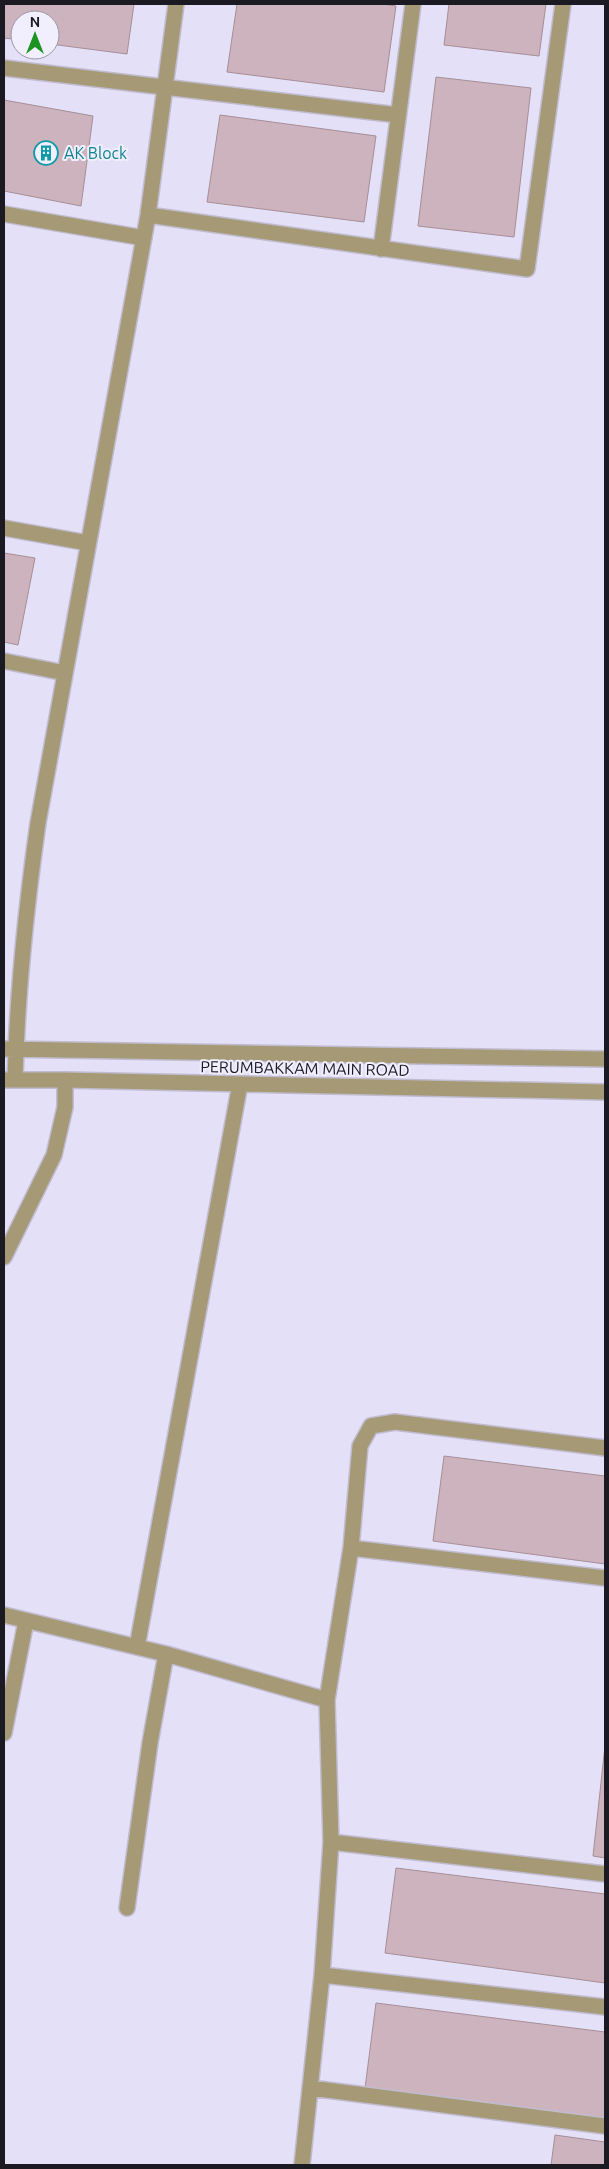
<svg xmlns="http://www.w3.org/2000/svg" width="609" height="2169" font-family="Ubuntu,sans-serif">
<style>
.building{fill:#cdb3bd;stroke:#a68e96}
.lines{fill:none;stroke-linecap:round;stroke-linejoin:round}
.minor-casing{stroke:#c0bcd0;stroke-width:18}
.minor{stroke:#a69a76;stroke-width:15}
.labels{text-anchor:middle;stroke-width:4;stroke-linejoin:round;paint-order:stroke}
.culture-label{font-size:16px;fill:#0d838f;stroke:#f1effd;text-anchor:start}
.street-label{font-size:16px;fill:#1b1921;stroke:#f1effd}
</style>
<rect width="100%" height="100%" fill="#e4e0f7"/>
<!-- building -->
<path class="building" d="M4,4H134L127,54L50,44V20H20V40L4,38Z
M237,4H382L396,6L384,92L227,72Z
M449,4H546L539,56L444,45Z
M436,77L531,88L514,237L418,226Z
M4,100L93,116L81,206L4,191Z
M220,115L376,136L364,222L207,202Z
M4,553L35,558L18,645L4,642Z
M444,1456L605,1476V1564L433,1541Z
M605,1746V1858L593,1856Z
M396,1868L605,1894V1983L385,1953Z
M376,2003L605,2032V2120L365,2088Z
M555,2135L605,2142V2165H551Z"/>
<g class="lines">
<!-- minor casing -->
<g class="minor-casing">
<path id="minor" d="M4,68L398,115
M4,214L144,238
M148,215L527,269L563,4
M381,249L413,4
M4,528L88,543
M4,661L65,673
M4,1049L605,1059
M4,1080H65L605,1092
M15,1080C17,994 26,908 38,823L148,215L176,4
M4,1257L54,1155L65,1107V1080
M351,1548L605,1578
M4,1615L166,1654L327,1700
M137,1647L240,1084
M4,1733L26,1621
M331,1842L605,1874
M127,1908L150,1743L166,1654
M322,1975L605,2007
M311,2088L605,2126
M302,2165L322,1975L331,1842L327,1700L351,1548L360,1446L371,1426L395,1422L605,1448"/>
</g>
<!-- minor -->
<use href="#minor" class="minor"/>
</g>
<!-- icons -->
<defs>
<g id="building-ring" transform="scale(1.25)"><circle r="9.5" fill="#f1effd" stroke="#0f9aa8" stroke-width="1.5"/><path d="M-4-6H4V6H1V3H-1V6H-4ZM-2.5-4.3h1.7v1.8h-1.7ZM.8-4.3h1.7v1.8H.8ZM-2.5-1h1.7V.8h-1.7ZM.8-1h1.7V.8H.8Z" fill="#0f9aa8"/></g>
</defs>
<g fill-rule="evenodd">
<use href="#building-ring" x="46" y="153"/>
</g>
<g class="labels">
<!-- culture labels -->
<g class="culture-label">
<text x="64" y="159">AK Block</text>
</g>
<!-- street labels -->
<g class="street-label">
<text transform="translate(305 1068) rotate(1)" y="6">PERUMBAKKAM MAIN ROAD</text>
</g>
</g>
<!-- border -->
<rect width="609" height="2169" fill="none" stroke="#1b1921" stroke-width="10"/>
<!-- north arrow -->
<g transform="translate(35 35)"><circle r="24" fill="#f1effd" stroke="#9b99a5"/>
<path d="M0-4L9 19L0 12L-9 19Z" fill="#1d9422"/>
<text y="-8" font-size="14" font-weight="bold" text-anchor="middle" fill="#1b1921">N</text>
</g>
</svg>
